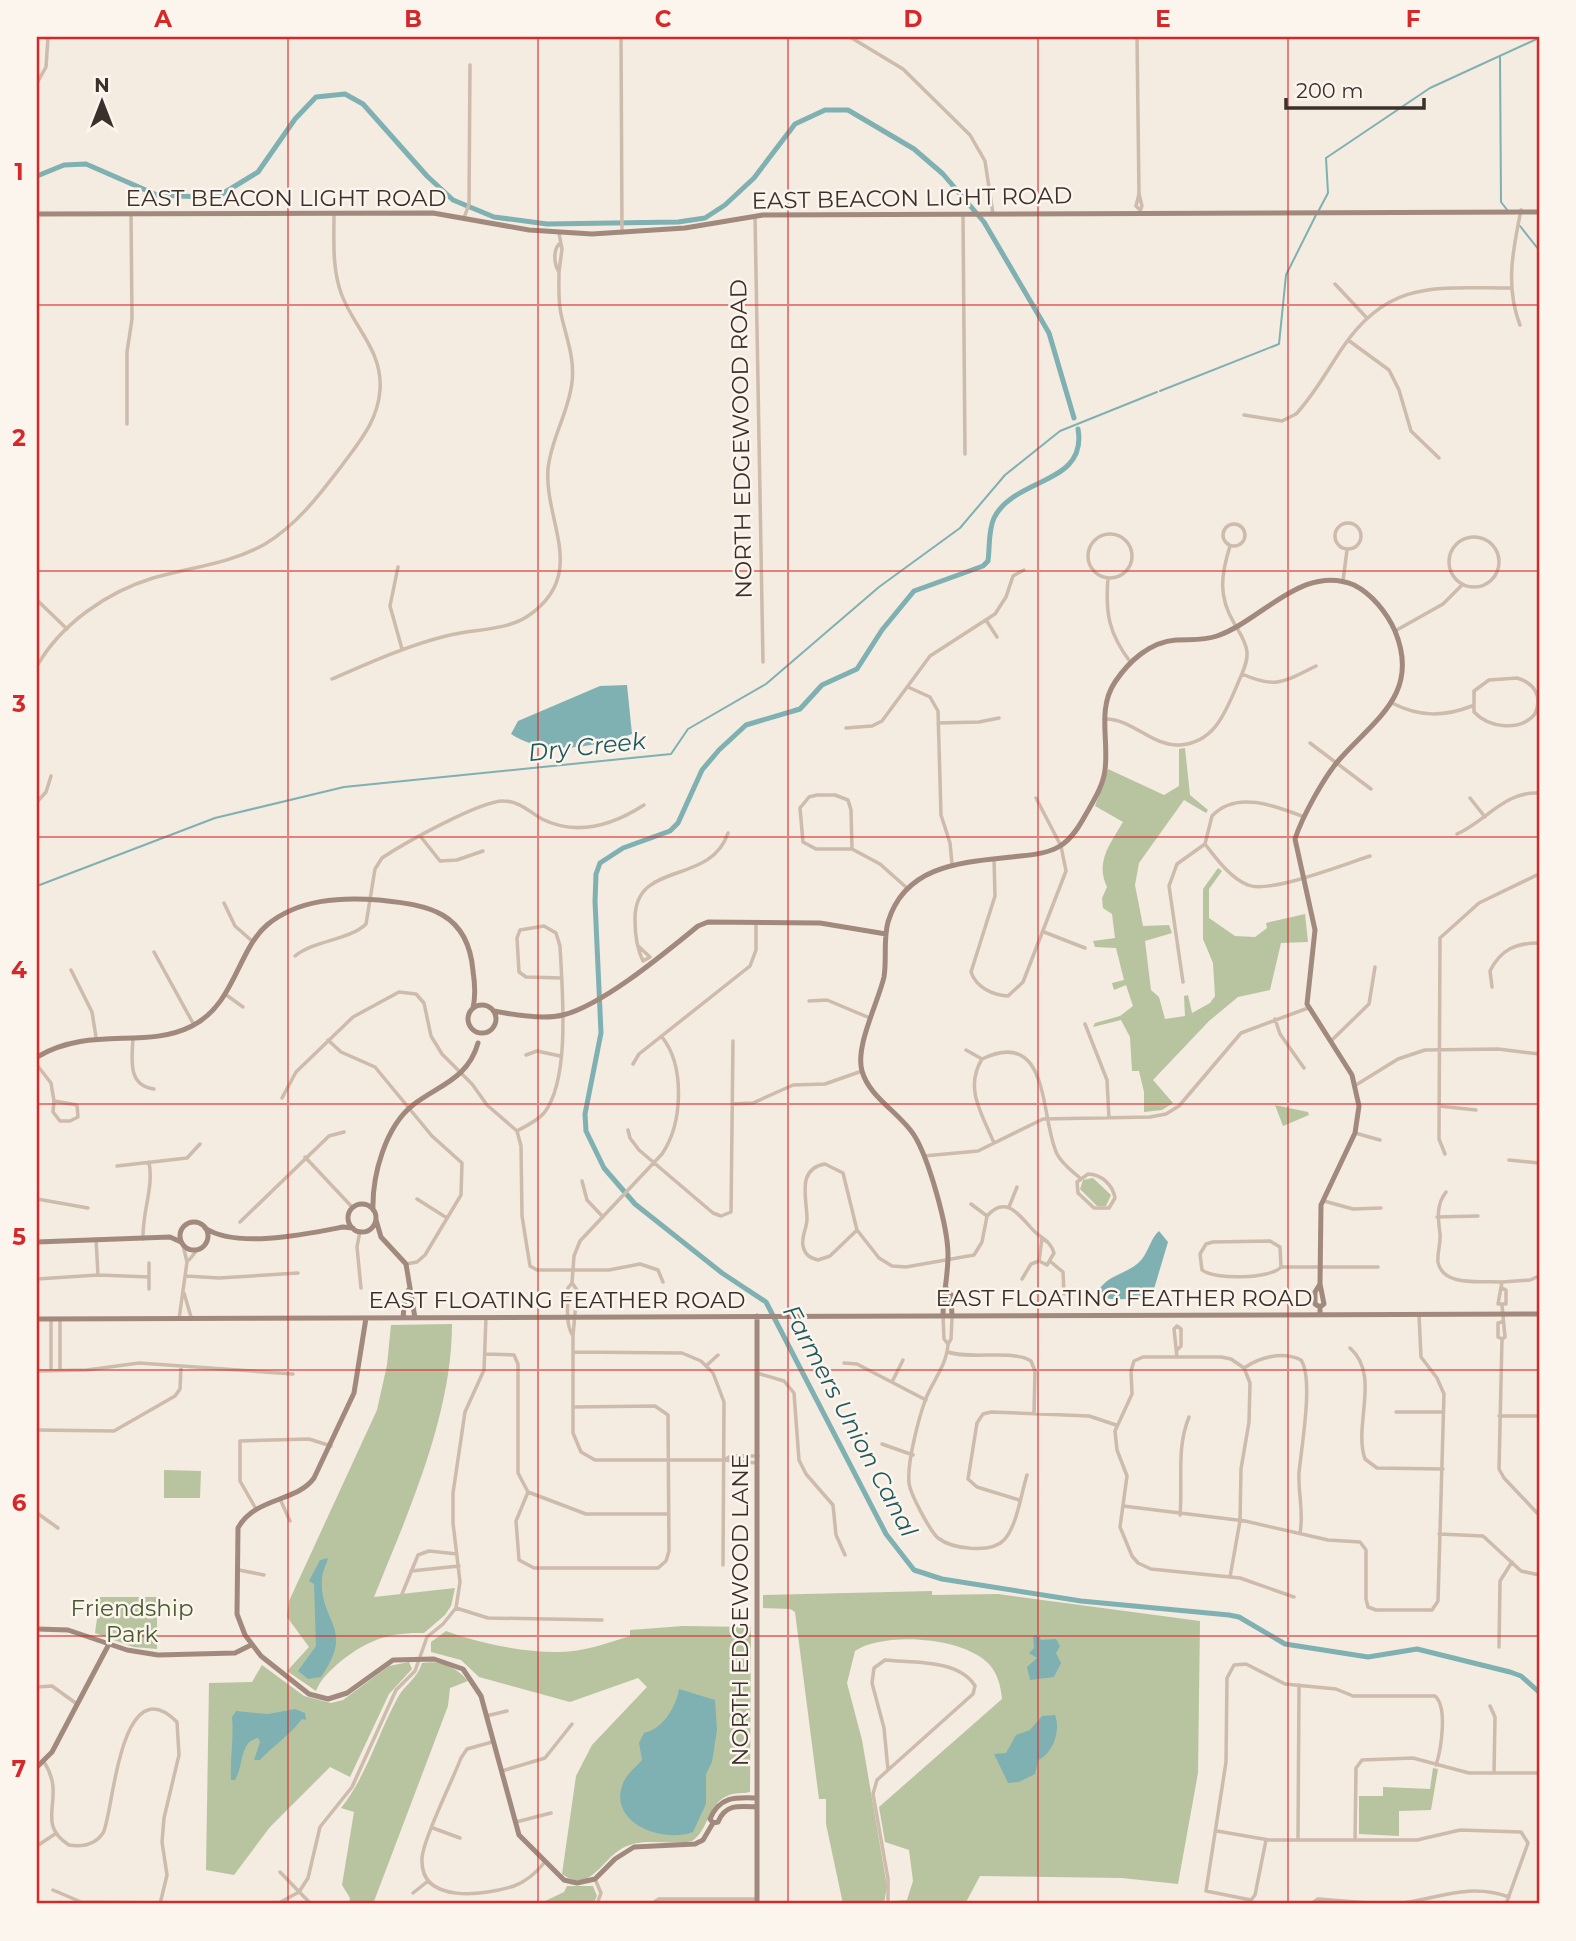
<svg xmlns="http://www.w3.org/2000/svg" width="1576" height="1941" font-family="Montserrat,sans-serif">
<style>
.green{fill:#b8c4a0}
.water{fill:#7fb0b2}
.lines{fill:none;stroke-linecap:round;stroke-linejoin:round}
.stream{stroke:#7fb0b2;stroke-width:2}
.canal{stroke:#7fb0b2;stroke-width:5}
.street{stroke:#cdbbac;stroke-width:3.5}
.secondary{stroke:#a18a7d;stroke-width:5}
.grid{fill:none;stroke:#d62828;stroke-width:2;stroke-opacity:0.55}
.labels{text-anchor:middle;stroke-width:5;stroke-linejoin:round;paint-order:stroke}
.street-label{font-size:23px;fill:#3b302b;stroke:#fbf5ee}
.park-label{font-size:23px;fill:#4a5a2e;stroke:#fbf5ee}
.water-label{font-size:24px;font-style:italic;fill:#1f5a5e;stroke:#fbf5ee}
.neatline{fill:none;stroke:#d62828;stroke-width:2.5}
.grid-label{font-size:23px;text-anchor:middle;font-weight:bold;fill:#d62828}
</style>
<rect width="100%" height="100%" fill="#f4ebe1"/>
<!-- green -->
<path class="green" d="M1185,748L1190,795L1208,810L1206,813L1184,800L1139,863L1135,885L1143,926L1169,925L1172,933L1145,941L1151,990L1159,997L1165,1019L1185,1016L1184,996L1188,995L1192,1013L1210,1003L1215,996L1213,963L1203,939V889L1218,868L1222,871L1209,889V918L1235,936L1255,937L1267,928L1266,923L1305,914L1308,942L1281,943L1270,990L1238,997L1209,1021L1153,1080L1173,1103L1162,1110L1144,1112V1092L1139,1071H1132L1130,1037L1121,1020L1093,1027L1095,1023L1120,1016L1133,1006L1126,985L1114,990L1112,983L1124,980L1116,948L1095,947L1093,941L1115,938L1112,914L1103,908L1102,898L1107,887C1095,862 1110,844 1123,822L1095,806L1108,769L1164,795L1179,786V749Z
M1275,1105L1308,1112L1309,1115L1283,1126Z
M1093,1178L1111,1195L1106,1206H1097L1080,1189L1083,1180Z
M452,1324C452,1416 408,1513 374,1597L455,1588L451,1606L445,1615L424,1633C389,1632 368,1640 341,1661C331,1670 321,1678 316,1691L287,1671L309,1647L287,1617L289,1601L377,1410L387,1365L391,1325Z
M164,1470L201,1471L200,1498H164Z
M932,1591V1595L998,1594L1200,1621L1198,1773L1178,1884L1122,1878L980,1876L965,1904H891L892,1901L907,1900L913,1881L909,1850L885,1842L879,1807L1002,1699C1001,1687 998,1674 989,1664C964,1637 884,1631 855,1651L847,1683L862,1740L887,1886L884,1904H843L826,1824V1799H819L795,1612L790,1609L763,1608V1595Z
M100,1597H157V1649L133,1647L95,1633Z
M683,1626L751,1627L750,1792C743,1794 735,1792 727,1796C707,1805 709,1830 692,1841C669,1846 642,1836 621,1849C601,1861 589,1894 562,1874L576,1776L592,1745L647,1687L638,1678L570,1702L479,1677L461,1660L431,1652V1642L446,1631C478,1643 525,1653 560,1652C583,1652 607,1643 630,1636V1630Z
M409,1662L412,1669L389,1694L350,1777L330,1767L270,1827L234,1875L206,1870L209,1683L252,1682L262,1665L304,1696L331,1703L343,1700L389,1666Z
M422,1663C441,1660 456,1667 468,1681L450,1688L448,1706L373,1904H349L350,1898L342,1885L354,1812L341,1808C366,1777 378,1734 397,1699C404,1685 418,1678 422,1663Z
M1433,1768L1438,1769L1431,1810L1399,1811V1836L1359,1834V1796H1383V1787L1430,1789Z
M567,1886H593L597,1896L593,1904H539L564,1892Z"/>
<!-- water -->
<path class="water" d="M627,685L632,734C595,747 545,757 511,734L518,721L600,686Z
M1159,1231L1168,1242L1154,1289L1146,1297C1132,1297 1104,1305 1098,1291C1109,1273 1130,1274 1142,1259C1149,1250 1151,1238 1159,1231Z
M328,1558C326,1565 322,1573 322,1579C319,1623 356,1627 321,1677L308,1679L298,1671L316,1646L314,1584L309,1581L320,1560Z
M1039,1635L1041,1640L1056,1639L1060,1646L1056,1653L1061,1663L1054,1677L1030,1680L1027,1667L1037,1658L1029,1653L1034,1648L1033,1636Z
M679,1689L715,1700L717,1730L712,1762L706,1774V1804L693,1832C662,1844 605,1822 624,1781C628,1773 637,1766 642,1760L639,1743L644,1733C663,1729 676,1707 679,1689Z
M295,1709L305,1713L306,1720L302,1719C290,1735 274,1745 260,1760H254L260,1742L258,1738C239,1742 244,1766 235,1780H231C230,1758 234,1737 232,1717L236,1711L268,1714Z
M1055,1715C1061,1730 1053,1754 1038,1760L1035,1774L1019,1782L1008,1783L994,1754L1006,1753L1016,1735L1030,1730L1042,1716Z"/>
<g class="lines">
<!-- stream -->
<path class="stream" d="M1500,57L1501,202L1508,211
M1319,210L1328,193L1326,158L1430,88L1539,38
M1520,226L1539,250
M1160,391L1279,344L1286,275L1316,215
M37,886L215,818L344,787L671,754L688,729L766,684L879,587L960,528L1005,475L1060,431L1157,392"/>
<!-- canal -->
<path class="canal" d="M37,176L64,165L86,164L157,195L202,197L222,194L258,172L295,119L316,97L345,94L363,104L427,176L453,200L494,217L547,224L678,222L705,218L725,205L754,178L795,124L825,110H848L914,149L943,174L984,222L1049,333L1074,418
M1078,429C1088,485 1014,477 994,518C988,531 990,547 988,561L983,566L914,591L882,630L857,669L822,685L800,709L746,725L719,750L702,770L678,823L670,831L623,848L600,863L596,874L595,901L601,1033L585,1114L586,1131L604,1168L635,1204L722,1273L766,1302L886,1534L914,1570L942,1579L1081,1601L1229,1615L1239,1617L1285,1644L1368,1657L1417,1649L1510,1672L1521,1676L1539,1692"/>
<!-- street -->
<path class="street" d="M621,37L622,233
M850,37L903,69L970,135L985,161L993,214
M1137,37L1139,194
M37,83L46,67L48,37
M1139,209L1136,206L1139,194L1142,206L1139,214
M963,214L965,454
M755,216L763,662
M464,218L469,204L470,65
M559,233L562,249L559,272C554,264 553,251 559,244
M1335,284L1366,317
M1520,325C1505,287 1513,249 1521,210
M1348,340L1389,370L1399,390L1411,431L1439,458
M1244,415L1282,421L1296,414C1314,395 1328,369 1343,347C1389,279 1437,288 1511,288
M127,424V352L132,319L131,214
M1335 536a13 13 0 1 1 26 0a13 13 0 1 1-26 0Z
M1223 535a11 11 0 1 1 22 0a11 11 0 1 1-22 0Z
M1088 556a22 22 0 1 1 44 0a22 22 0 1 1-44 0Z
M1449 562a25 25 0 1 1 50 0a25 25 0 1 1-50 0Z
M398,567L390,606L402,649
M1108,578C1105,614 1109,634 1131,663
M1343,581L1347,550
M37,600L67,629
M986,620L997,637
M1395,631L1443,604L1462,585
M37,666C61,624 107,592 153,578C191,567 230,564 265,544C298,524 320,494 343,464C360,441 378,420 380,390C383,350 353,327 341,293C332,267 334,240 334,213
M1242,674C1276,689 1284,682 1316,666
M1517,678C1534,683 1543,696 1535,714C1520,732 1489,728 1474,712V691L1489,680Z
M332,679C369,663 406,646 446,636C472,629 506,631 528,616C589,574 544,522 548,469C551,438 569,412 572,382C575,358 566,337 561,314C558,300 559,286 559,272
M908,687L930,697L938,711L941,815L950,843L952,864
M1392,703C1419,717 1444,717 1472,706
M1104,719C1132,718 1151,746 1179,745C1215,743 1226,711 1238,683C1242,673 1248,663 1247,652C1246,641 1239,632 1234,623C1218,596 1221,575 1230,546
M938,723L979,722L999,718
M846,728L872,726L882,721L930,656L995,614L1006,597L1013,576L1024,570
M1310,743L1371,789
M817,795H835L848,800L851,810L852,849H816L803,842L800,808L809,797Z
M1470,798L1485,817
M37,802L46,792L51,776
M1457,834C1486,821 1505,791 1539,793
M421,837L440,861L457,860L483,851
M1205,844C1216,858 1230,878 1248,885C1269,894 1346,864 1370,856
M1205,844L1212,816C1236,790 1276,806 1304,817
M852,849L880,864L907,888
M994,859L995,896L971,972C976,987 992,995 1008,996L1023,982L1066,871L1061,846L1036,798
M224,903L235,926L252,941
M1044,932L1085,948
M638,946L650,957L643,961C637,949 635,935 635,920C634,859 710,887 728,833
M154,952L194,1025
M295,956C315,940 350,940 366,924L375,869L382,858C403,844 481,800 504,801C519,801 530,812 542,819C578,837 613,825 644,805
M71,970L92,1012L96,1037
M1183,982L1169,886L1177,864L1205,844
M1492,987L1490,971C1501,949 1516,943 1539,943
M225,994L243,1007
M809,1001L827,1000L870,1018
M1275,1019L1280,1034L1304,1068
M1085,1024L1107,1080L1109,1118
M1539,1030V1042
M133,1038C132,1058 127,1086 154,1089
M328,1040L341,1052L375,1067L432,1136L462,1163L461,1195L425,1255L417,1262L406,1264
M1331,1041L1369,1004L1375,967
M966,1050L982,1059
M526,1055L537,1051L560,1056
M982,1059C1051,1026 1040,1119 1057,1154C1062,1164 1072,1171 1080,1178
M982,1059C964,1088 982,1114 994,1143
M633,1064L639,1054L750,966L756,950V922
M37,1065L51,1083L54,1101
M1356,1085L1398,1059L1425,1050L1498,1049L1539,1054
M282,1098L296,1072L353,1017L399,992L416,994L424,1003L431,1036L442,1054L472,1084L487,1105L517,1131L521,1146L522,1216L530,1266L537,1270H609L640,1264L658,1270L663,1282
M54,1101L77,1105L78,1117L70,1121H60L53,1112Z
M733,1104L753,1103L793,1085L825,1084L862,1071
M1439,1106L1476,1110
M628,1130L630,1138L639,1150L713,1213L721,1216L731,1212L733,1041
M517,1131C526,1126 537,1121 544,1113C571,1079 562,988 560,946L556,933L544,926L520,930L517,938L519,972L526,977L562,978
M1355,1133L1380,1140
M1445,1154L1439,1139L1440,938L1479,903L1539,874
M924,1156L978,1151L1043,1119L1150,1117L1166,1114L1179,1106L1241,1033L1308,1008
M305,1157L353,1208
M1509,1160L1539,1163
M825,1164L843,1173L857,1230L830,1256L818,1260C810,1258 805,1255 803,1246C801,1237 807,1228 807,1219C807,1198 796,1169 825,1164Z
M117,1166L187,1158L200,1144
M1088,1174C1101,1174 1113,1185 1115,1198L1109,1208H1094L1078,1193L1077,1182Z
M582,1181L587,1200L603,1217
M1446,1192C1436,1205 1438,1218 1440,1234C1441,1243 1437,1253 1438,1262C1443,1288 1483,1280 1502,1282
M37,1199L88,1208
M417,1199L447,1218
M1324,1201L1353,1209L1381,1208
M971,1204L987,1216
M1009,1207L1017,1187
M1437,1217L1478,1216
M240,1222L329,1136L344,1132
M857,1230L879,1258L892,1266L906,1267L974,1255L982,1242L987,1216C1007,1193 1021,1218 1035,1232C1043,1239 1051,1242 1054,1253L1047,1265L1039,1261L1042,1238
M360,1231L357,1247L361,1288
M96,1239L98,1275
M143,1239C142,1212 154,1188 149,1162
M189,1260L198,1249
M1051,1262L1063,1272L1064,1294
M1281,1267L1280,1247L1270,1241L1213,1242L1206,1244L1200,1254L1202,1270C1214,1280 1271,1279 1281,1267H1378
M186,1276L219,1278L298,1273
M37,1279L98,1275L149,1277
M1022,1279L1031,1264L1039,1261
M572,1283L574,1256L580,1241L662,1154C683,1123 685,1066 662,1037
M572,1283L577,1290L573,1336C565,1325 568,1302 568,1288Z
M1502,1288L1506,1290V1304H1498L1502,1282L1530,1280L1539,1276
M149,1289V1263
M184,1293L191,1317
M943,1316L944,1339L948,1344L951,1339L952,1317
M51,1319V1371
M60,1319V1371
M179,1319L187,1262L183,1245
M1502,1322L1498,1323V1337L1502,1339L1505,1337L1502,1305
M573,1336V1433L581,1452L595,1460H724
M1502,1339L1499,1469L1504,1478L1539,1515
M948,1344C947,1364 934,1379 926,1398C919,1417 907,1462 909,1482C909,1492 930,1531 938,1538C952,1549 991,1554 1004,1540C1017,1526 1021,1494 1027,1475
M1350,1348C1381,1375 1353,1425 1365,1459L1377,1468L1443,1469
M1177,1350L1181,1346V1329L1177,1326L1174,1329L1177,1357
M574,1352L682,1353L701,1361L713,1373L724,1402L723,1565
M948,1352C971,1360 1012,1349 1031,1361L1035,1371L1034,1413
M486,1354L514,1355L518,1364V1473L528,1492L516,1521L519,1560L534,1568H658L666,1561L669,1551L668,1415L655,1406L573,1407
M844,1363L857,1364L926,1400
M707,1365L718,1355
M37,1371L87,1370L139,1363L293,1374
M757,1373L784,1381L794,1393L799,1460L806,1474L833,1505L836,1535L845,1555
M892,1382L903,1360
M1396,1412H1443
M1499,1416H1539
M37,1430L114,1431L175,1396L180,1389L181,1367
M882,1444L913,1455
M757,1463L724,1460L731,1456H758
M528,1492L586,1514H669
M280,1499L290,1521
M1019,1500L977,1487L968,1479L977,1423L983,1414L991,1412L1089,1416L1116,1425
M1123,1506L1245,1521L1328,1540L1360,1542L1366,1550V1599L1368,1607L1376,1610H1432L1438,1601L1444,1394L1437,1378L1421,1357L1419,1315
M256,1509L240,1481V1441L309,1439L331,1446
M37,1513L58,1528
M1180,1515C1183,1480 1176,1449 1189,1417
M1439,1534L1483,1536L1521,1571L1539,1575
M239,1570L264,1575
M411,1571L459,1566
M1230,1577L1240,1521L1241,1469L1249,1422L1250,1383L1244,1368
M402,1594L418,1555L429,1551L457,1554
M1294,1597L1240,1578L1151,1569L1138,1563L1132,1556L1120,1527L1127,1476L1117,1450L1115,1431L1132,1394L1131,1371L1134,1361L1143,1357H1221L1231,1359L1244,1368C1260,1357 1282,1351 1301,1360C1314,1379 1301,1449 1299,1473C1298,1494 1304,1512 1300,1533
M456,1608L488,1618L602,1620
M1499,1647L1500,1581L1512,1562
M37,1687L52,1686L77,1704
M1490,1706L1495,1717L1494,1773
M486,1716L507,1711
M492,1742L467,1749L461,1758C453,1779 422,1842 422,1859C420,1905 486,1895 514,1886C527,1881 536,1873 544,1863
M44,1762C68,1798 33,1822 69,1845C82,1847 95,1845 103,1833C113,1818 119,1664 177,1722L179,1755L164,1818L162,1842L167,1875L160,1904
M502,1771L545,1758L572,1724
M516,1822L551,1813
M433,1828L460,1838
M1217,1831L1269,1840H1417L1460,1830L1521,1832L1528,1843L1506,1904
M1266,1840L1255,1895L1251,1900L1206,1891L1226,1762L1227,1678L1234,1665L1246,1664L1285,1684L1336,1689L1353,1696H1435C1448,1707 1441,1750 1436,1765
M1298,1840L1299,1685
M1355,1840L1356,1768L1362,1760L1413,1758L1469,1773H1539
M37,1846L55,1834
M280,1872L311,1904
M595,1879L601,1893L597,1904
M53,1890L81,1902L241,1904
M413,1893L428,1881
M277,1904L299,1892L308,1878L320,1827L352,1787L396,1690L415,1671L427,1637L443,1624L456,1608L460,1582L453,1523V1493L465,1412L484,1370L486,1317
M651,1904L659,1899H757
M888,1904V1879L873,1794L877,1780L888,1770L884,1728L872,1683L874,1668L885,1660C912,1663 959,1659 975,1686L973,1694L888,1770
M1311,1904L1318,1899L1382,1904
M1397,1904C1437,1899 1468,1882 1509,1897"/>
<!-- secondary -->
<path class="secondary" d="M37,214L433,213L529,230L592,234L685,228L763,215L1539,212
M468 1019a14 14 0 1 1 28 0a14 14 0 1 1-28 0Z
M494,1011C514,1015 543,1020 563,1015C603,1005 666,952 698,926L708,922L820,923L886,934
M37,1057C91,1025 145,1050 192,1026C235,1004 237,951 267,925C298,899 341,897 379,900C429,905 468,912 473,971C475,984 476,995 473,1008
M348 1218a14 14 0 1 1 28 0a14 14 0 1 1-28 0Z
M373,1210C372,1176 385,1127 413,1105C439,1085 468,1079 478,1043
M376,1220L381,1237L406,1264L415,1318
M180 1236a14 14 0 1 1 28 0a14 14 0 1 1-28 0Z
M205,1228C236,1249 307,1234 343,1227L353,1228
M37,1242L170,1237L181,1242
M947,1289L951,1295L952,1316
M1320,1307L1315,1304V1292L1320,1284L1324,1304L1320,1307V1315
M943,1316C943,1295 948,1277 948,1255C948,1227 929,1159 914,1135C900,1113 869,1097 862,1071C855,1046 878,1003 884,977C887,959 883,940 888,922C906,862 968,862 1020,856C1033,855 1049,853 1060,846C1072,839 1080,825 1086,814C1094,800 1103,786 1105,770C1109,740 1097,709 1115,682C1129,661 1150,642 1176,640C1190,639 1203,641 1217,636C1261,621 1303,563 1354,585C1372,594 1387,613 1395,631C1421,694 1374,720 1339,760C1324,777 1302,817 1295,839L1315,930L1307,1004L1352,1075L1359,1106L1355,1133L1321,1205L1320,1284
M366,1318L354,1393L314,1478C297,1502 255,1497 238,1528L237,1614L245,1635L261,1656L309,1694L328,1699L347,1693L393,1660L434,1659L463,1669L481,1696L519,1835L564,1880L577,1883L595,1879L615,1859L634,1847L695,1844L703,1840L713,1823
M403,1318L405,1295L410,1288
M37,1319L1539,1314
M37,1629L68,1630L127,1650L158,1655L235,1653L251,1645
M37,1767L52,1752L109,1644
M756,1807C739,1806 725,1804 718,1822L713,1823L710,1819C719,1797 734,1797 756,1798
M757,1904V1316"/>
</g>
<!-- grid -->
<path class="grid" d="M288,37V1904M538,37V1904M788,37V1904M1038,37V1904M1288,37V1904M37,305H1539M37,571H1539M37,837H1539M37,1104H1539M37,1370H1539M37,1636H1539"/>
<g class="labels">
<!-- street labels -->
<g class="street-label">
<text x="286" y="206">EAST BEACON LIGHT ROAD</text>
<text transform="translate(912 198) rotate(-1)" y="8">EAST BEACON LIGHT ROAD</text>
<text transform="translate(741 439) rotate(-91)" y="8">NORTH EDGEWOOD ROAD</text>
<text x="1124" y="1306">EAST FLOATING FEATHER ROAD</text>
<text x="557" y="1308">EAST FLOATING FEATHER ROAD</text>
<text transform="translate(740 1610) rotate(-90)" y="8">NORTH EDGEWOOD LANE</text>
</g>
<!-- park labels -->
<g class="park-label">
<text x="132" y="1616">Friendship<tspan x="132" dy="26">Park</tspan></text>
</g>
<!-- water labels -->
<g class="water-label">
<text transform="translate(587 747) rotate(-6)" y="8">Dry Creek</text>
<text transform="translate(850 1421) rotate(62)" y="8">Farmers Union Canal</text>
</g>
</g>
<!-- border -->
<rect width="1576" height="1941" fill="none" stroke="#fbf5ee" stroke-width="77"/>
<!-- north arrow -->
<g transform="translate(102 102)" stroke="#fbf5ee" stroke-width="5" paint-order="stroke">
<path d="M0-5L12 26L0 18L-12 26Z" fill="#3b302b"/>
<text y="-10" font-size="19" font-weight="bold" text-anchor="middle" fill="#3b302b">N</text>
</g>
<!-- scale -->
<path d="M1286 98v10h138v-10" fill="none" stroke="#3b302b" stroke-width="3.5"/>
<text x="1296" y="98" font-size="21" fill="#3b302b" stroke="#fbf5ee" stroke-width="5" paint-order="stroke">200 m</text>
<rect x="38" y="38" width="1500" height="1864" class="neatline"/>
<g class="grid-label">
<text x="163" y="27">A</text>
<text x="413" y="27">B</text>
<text x="663" y="27">C</text>
<text x="913" y="27">D</text>
<text x="1163" y="27">E</text>
<text x="1413" y="27">F</text>
<text x="19" y="180">1</text>
<text x="19" y="446">2</text>
<text x="19" y="712">3</text>
<text x="19" y="978">4</text>
<text x="19" y="1245">5</text>
<text x="19" y="1511">6</text>
<text x="19" y="1777">7</text>
</g>
</svg>
